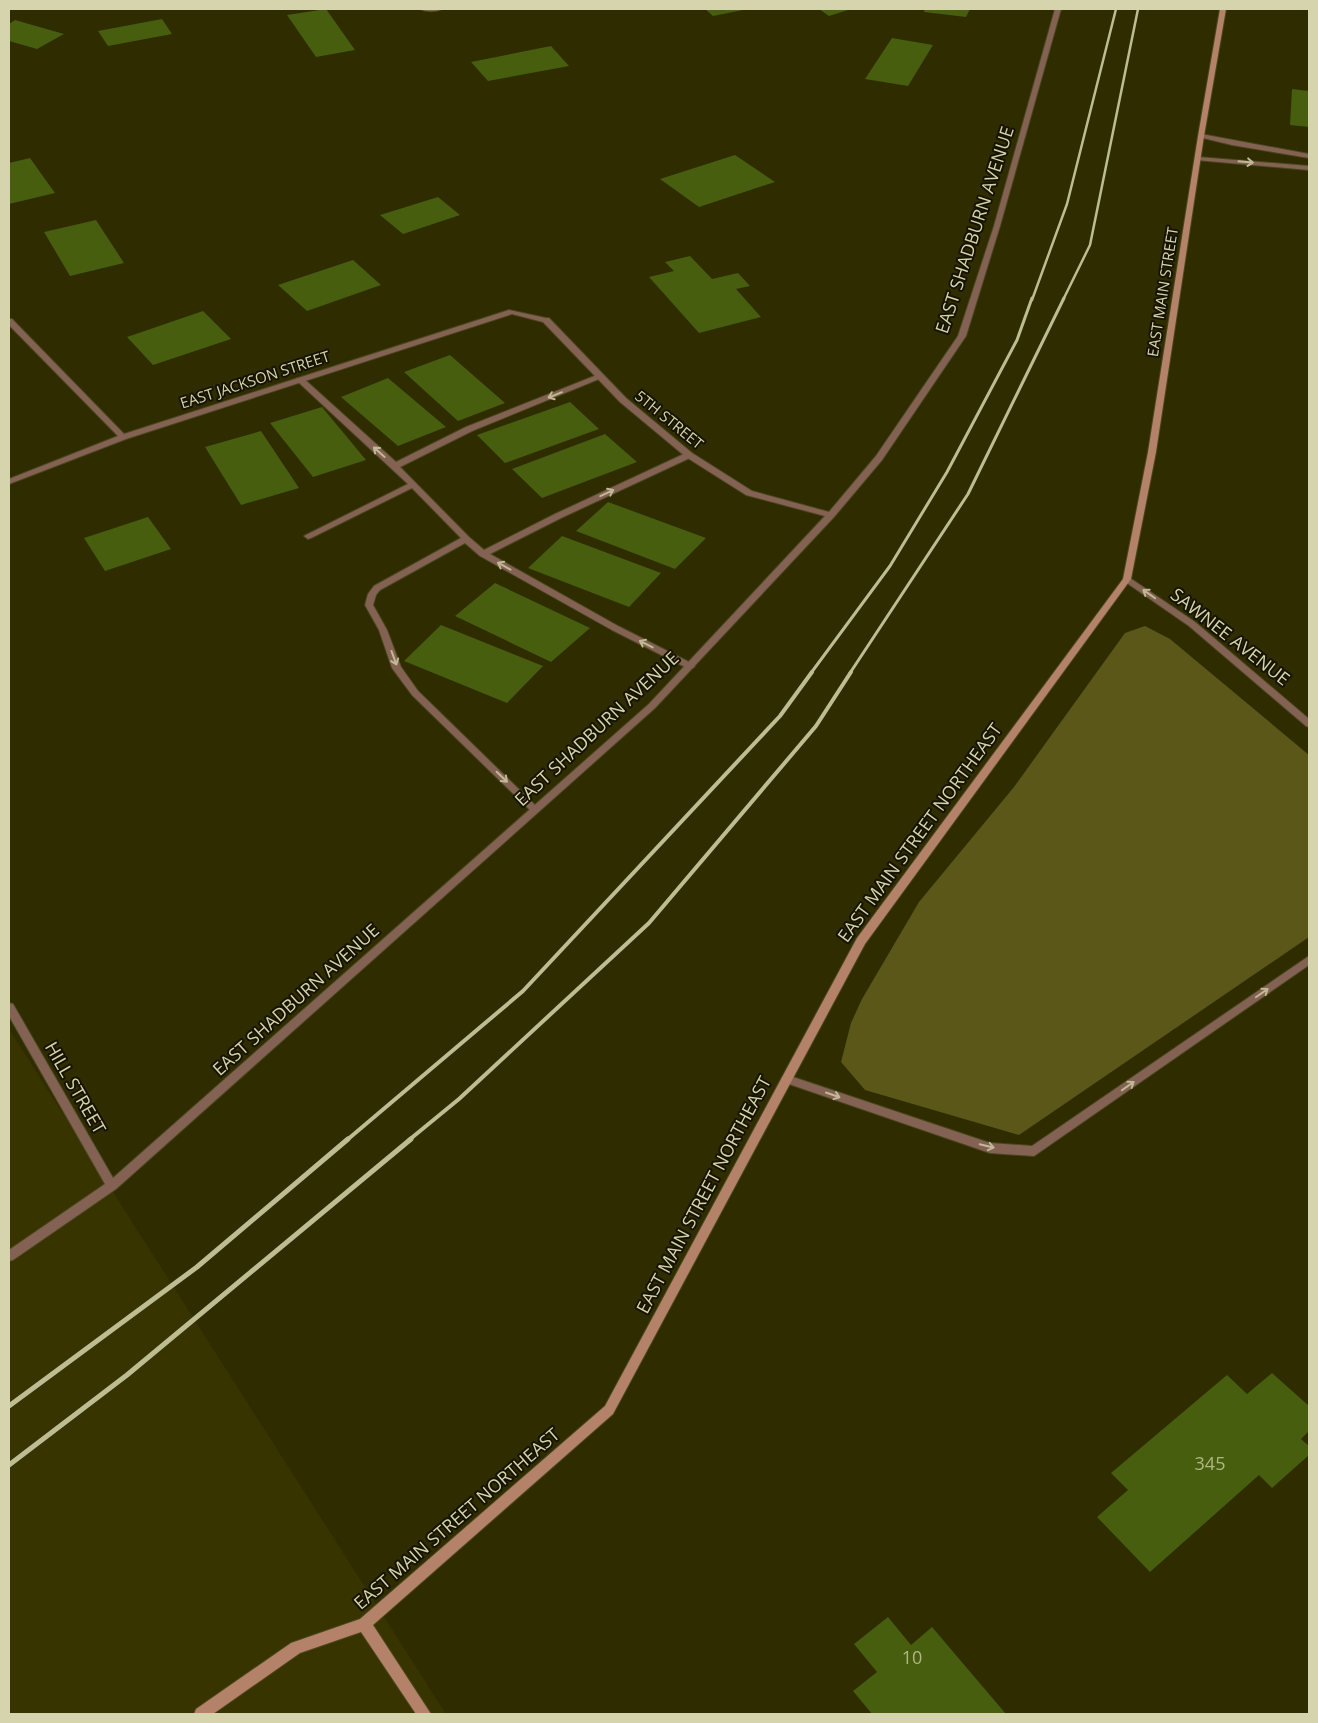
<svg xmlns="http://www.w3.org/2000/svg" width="1318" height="1723" font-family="'Open Sans',sans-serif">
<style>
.built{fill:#383400}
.green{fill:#5b5719}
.building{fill:#465e0e}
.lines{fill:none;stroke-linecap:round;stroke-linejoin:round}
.lane-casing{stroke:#4a471c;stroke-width:2}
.street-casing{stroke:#4a471c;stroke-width:2}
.secondary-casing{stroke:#4a471c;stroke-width:2}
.lane{fill:#836254;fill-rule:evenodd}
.street{fill:#836254;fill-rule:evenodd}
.secondary{fill:#b48169;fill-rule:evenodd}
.rail-far3{stroke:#bdbc93;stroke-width:2.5}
.rail-far2{stroke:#bdbc93;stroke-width:3}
.rail-far1{stroke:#bdbc93;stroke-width:4}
.rail{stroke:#bdbc93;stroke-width:5}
.oneway{stroke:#c0b896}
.labels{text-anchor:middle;stroke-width:4;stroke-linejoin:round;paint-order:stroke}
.far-street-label{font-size:15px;fill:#d5d4ac;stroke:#161400}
.street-label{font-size:18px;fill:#d5d4ac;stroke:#161400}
.near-number-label{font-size:18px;fill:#b1b684}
</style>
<rect width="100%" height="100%" fill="#2f2c00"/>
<!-- built -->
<path class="built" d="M9,1029L446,1714H9Z"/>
<!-- green -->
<path class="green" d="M1145,626L1170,639L1309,755V937L1019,1135L865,1090L841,1062L851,1023L862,999L919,902L1014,787L1125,633Z"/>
<!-- building -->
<path class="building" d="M326,9L355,50L316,57L287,15Z
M705,9H743V10L713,16Z
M819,9H846L848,10L829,16Z
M925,9H970L966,17L924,12Z
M162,19L172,34L108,46L98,31Z
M15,20L64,34L37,49L9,41V24Z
M892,38L933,45L908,86L865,79Z
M551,46L569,66L488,81L471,62Z
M1292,89L1309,91V127L1290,125Z
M735,155L775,182L699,207L660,179Z
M30,158L55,193L9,204V163Z
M438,197L460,215L403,234L380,215Z
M96,220L124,263L70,276L44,232Z
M690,256L712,279L738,273L750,286L736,289L761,317L699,333L649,277L674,271L665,262Z
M353,260L381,285L307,311L278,285Z
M203,311L231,339L153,365L127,337Z
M450,355L505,403L458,421L404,372Z
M388,378L446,427L398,446L341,397Z
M570,402L599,429L505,463L477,435Z
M322,407L366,460L313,477L270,423Z
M261,431L299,488L241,505L205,447Z
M605,434L637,462L542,498L512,469Z
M608,502L706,538L675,569L576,531Z
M148,517L171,549L105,571L84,538Z
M562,536L661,573L629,607L528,568Z
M495,583L590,628L551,662L455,616Z
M441,625L543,666L507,703L404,661Z
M1272,1373L1309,1406V1431L1301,1439L1309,1446V1455L1272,1488L1259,1475L1150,1572L1097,1517L1128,1490L1111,1473L1227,1375L1247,1394Z
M888,1617L911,1645L932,1627L1006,1714H872L853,1691L877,1672L854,1644Z"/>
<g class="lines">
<!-- lane casing -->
<g class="lane-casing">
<path id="lane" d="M597,375H600L604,377L472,431L400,467L469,537L484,550L555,514L686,453H692V457L561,518L490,554L618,626L693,664L695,666L693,668H687L612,630L480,556L465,543L380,590L376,595L373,605L387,630L401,667L418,691L538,808L540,810L538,812H532L412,695L392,668L379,630L365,605L368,594L374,586L461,538L412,488L311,538L308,539L304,536L408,484L296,380L297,378H303L396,462L466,427Z"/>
</g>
<!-- street casing -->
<g class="street-casing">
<path id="street" d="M420,9H442C437,12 425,12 420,9Z
M1055,9H1061L1000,226L966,336L882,460L834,517L655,708L116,1189L13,1260L9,1261V1250L105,1184L9,1016V1003L13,1004L113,1178L649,704L825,516L746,495L686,457L620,402L543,322L512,314L126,439L9,484V479L118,436L9,325V319H12L124,434L509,310L546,318H549L626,398L692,453L752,491L829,512L876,456L958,336L994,226Z
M1201,134L1309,154V158L1232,145L1199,137V135Z
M1198,157L1309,166V170L1196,160L1195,159Z
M1127,576L1195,622L1309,719V727L1306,726L1189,626L1124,581L1123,579Z
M1309,956V965L1034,1156L990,1153L783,1082L781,1079L783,1076L787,1075L990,1143L1032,1146Z"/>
</g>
<!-- secondary casing -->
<g class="secondary-casing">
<path id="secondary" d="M1220,9H1226L1204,136L1156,452L1131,579L865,944L613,1414L373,1625L431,1714H416L361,1632L300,1653L213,1714H194L196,1709L291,1643L360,1619L605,1406L857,938L1123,579L1148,452L1198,136Z"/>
</g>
<!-- lane -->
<use href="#lane" class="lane"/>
<!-- street -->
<use href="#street" class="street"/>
<!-- secondary -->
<use href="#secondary" class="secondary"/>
<!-- rail-far3 -->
<path class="rail-far3" d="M1032,300L1067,204L1116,9
M1063,300L1090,245L1138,9"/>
<!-- rail-far2 -->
<path class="rail-far2" d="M811,673L890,566L947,472L1017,340L1032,298
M850,673L968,494L1064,298"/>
<!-- rail-far1 -->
<path class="rail-far1" d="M347,1140L523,991L780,716L812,672
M409,1140L459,1099L649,923L816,726L851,672"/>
<!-- rail -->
<path class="rail" d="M9,1406L197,1267L348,1139
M9,1465L127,1375L411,1139"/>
</g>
<!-- one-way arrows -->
<defs><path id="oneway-shaft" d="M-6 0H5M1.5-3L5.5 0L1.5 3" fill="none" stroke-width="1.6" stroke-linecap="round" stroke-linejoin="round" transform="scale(1.25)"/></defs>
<g class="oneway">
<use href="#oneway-shaft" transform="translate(1246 162) rotate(5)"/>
<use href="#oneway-shaft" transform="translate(555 395) rotate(158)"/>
<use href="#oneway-shaft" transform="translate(379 452) rotate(-138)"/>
<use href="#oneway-shaft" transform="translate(607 493) rotate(-25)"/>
<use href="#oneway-shaft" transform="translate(504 566) rotate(-151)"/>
<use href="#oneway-shaft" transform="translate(1149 594) rotate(-145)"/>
<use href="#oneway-shaft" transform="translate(646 644) rotate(-153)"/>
<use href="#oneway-shaft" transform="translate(394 658) rotate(70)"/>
<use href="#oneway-shaft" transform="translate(502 777) rotate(44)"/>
<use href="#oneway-shaft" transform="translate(1262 993) rotate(-35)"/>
<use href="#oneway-shaft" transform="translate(1128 1086) rotate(-35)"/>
<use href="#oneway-shaft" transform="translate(833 1095) rotate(19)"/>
<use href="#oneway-shaft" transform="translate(987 1146) rotate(14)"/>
</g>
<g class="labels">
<!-- far-street labels -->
<g class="far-street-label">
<text transform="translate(1163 292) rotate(-81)" y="5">EAST MAIN STREET</text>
<text transform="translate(255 380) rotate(-18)" y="5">EAST JACKSON STREET</text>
<text transform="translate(669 420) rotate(39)" y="5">5TH STREET</text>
</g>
<!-- street labels -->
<g class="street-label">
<text transform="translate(975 230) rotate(-72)" y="6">EAST SHADBURN AVENUE</text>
<text transform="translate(1230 637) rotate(38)" y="6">SAWNEE AVENUE</text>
<text transform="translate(597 729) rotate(-43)" y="6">EAST SHADBURN AVENUE</text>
<text transform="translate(920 833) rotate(-54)" y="6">EAST MAIN STREET NORTHEAST</text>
<text transform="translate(296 1000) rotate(-42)" y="6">EAST SHADBURN AVENUE</text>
<text transform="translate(75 1088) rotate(60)" y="6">HILL STREET</text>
<text transform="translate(704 1195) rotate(-62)" y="6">EAST MAIN STREET NORTHEAST</text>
<text transform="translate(457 1519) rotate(-41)" y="6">EAST MAIN STREET NORTHEAST</text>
</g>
<!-- near-number labels -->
<g class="near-number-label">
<text x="1210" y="1470">345</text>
<text x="912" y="1664">10</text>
</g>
</g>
<!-- border -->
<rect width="1318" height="1723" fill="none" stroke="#d5d4ac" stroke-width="20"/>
</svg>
